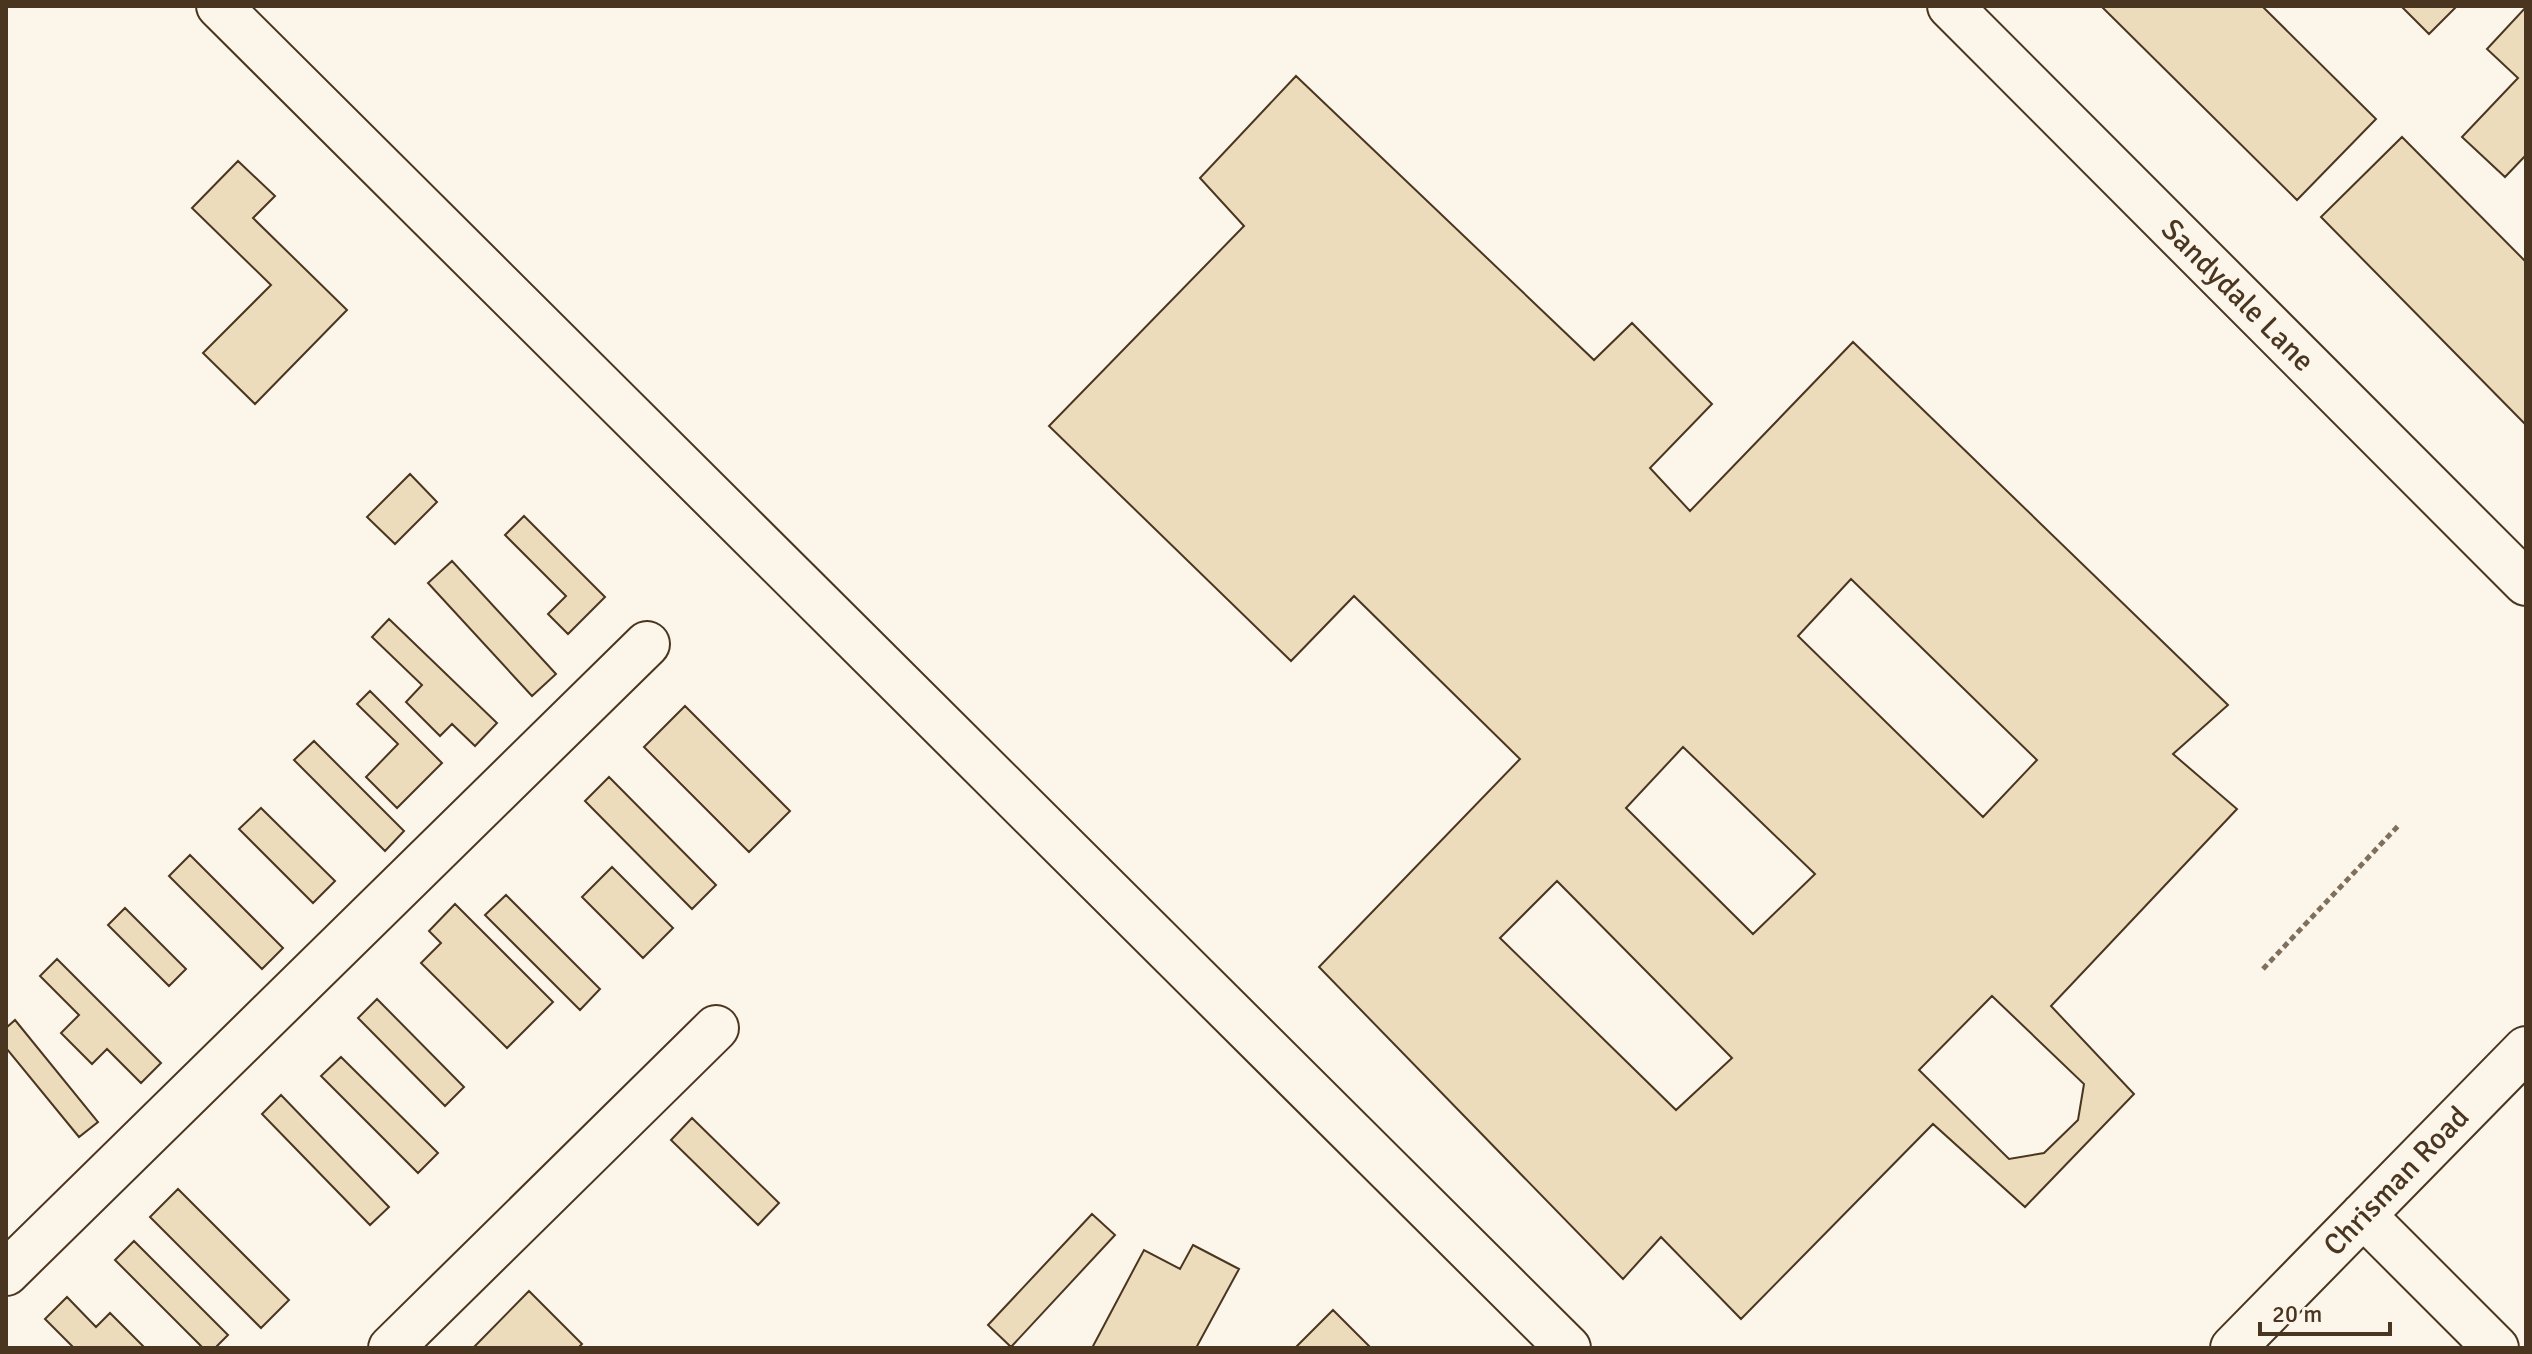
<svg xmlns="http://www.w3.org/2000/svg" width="2532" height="1354" font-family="Signika,sans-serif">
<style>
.building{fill:#ecdcbc;stroke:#4a3520;stroke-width:2;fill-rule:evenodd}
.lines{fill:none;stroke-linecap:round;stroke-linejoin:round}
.minor-casing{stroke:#4a3520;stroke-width:48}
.path{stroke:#7f6f5c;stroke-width:5;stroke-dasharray:6 4;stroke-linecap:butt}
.minor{stroke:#fbf6e9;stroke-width:44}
.labels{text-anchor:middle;stroke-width:6;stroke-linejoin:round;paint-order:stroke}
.street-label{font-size:30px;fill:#4a3520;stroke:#fbf6e9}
</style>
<rect width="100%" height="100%" fill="#fbf6e9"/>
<!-- building -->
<path class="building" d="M2101,6H2262L2376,119L2297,200Z
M2401,6H2457L2429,34Z
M2526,7V155L2505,177L2462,137L2518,78L2487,49Z
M1296,76L1594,360L1632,323L1712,404L1650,468L1690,511L1853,342L2228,705L2173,754L2237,809L2051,1006L2134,1094L2025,1207L1933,1124L1741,1319L1661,1237L1623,1279L1319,967L1520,759L1354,596L1291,661L1049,426L1244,226L1200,178ZM1851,579L2037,760L1983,817L1798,636ZM1683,747L1815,874L1753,934L1626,808ZM1557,881L1732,1058L1676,1110L1500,938ZM1992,996L2084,1084L2078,1120L2044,1153L2009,1159L1919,1070Z
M2402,137L2526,262V425L2321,217Z
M238,161L275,196L253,218L347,310L255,404L203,353L271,285L192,208Z
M410,474L437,502L395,544L367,517Z
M524,516L605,597L568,634L548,614L566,596L505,535Z
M452,561L556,674L532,696L428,583Z
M389,619L497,723L475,746L452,724L440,736L406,702L422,685L372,637Z
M370,691L442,763L397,808L366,777L398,744L357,704Z
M685,706L790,811L749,852L644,747Z
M314,741L404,831L385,851L294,760Z
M609,777L716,885L692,909L585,801Z
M261,808L335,881L313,903L239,829Z
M190,855L283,948L262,969L169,876Z
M612,867L673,928L643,958L582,897Z
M506,895L600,989L580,1010L485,915Z
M455,904L553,1002L507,1048L421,963L441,943L429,931Z
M125,908L186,969L169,986L108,925Z
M57,959L161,1063L141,1083L107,1049L92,1064L61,1033L79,1015L40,976Z
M377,999L464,1087L445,1106L358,1018Z
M15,1020L98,1122L79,1137L6,1048V1028Z
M341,1057L438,1153L418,1173L321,1076Z
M281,1095L389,1207L370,1225L262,1114Z
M692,1118L779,1203L758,1225L671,1140Z
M178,1189L289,1300L261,1328L150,1217Z
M1092,1214L1115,1235L1011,1347L988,1325Z
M134,1241L228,1335L215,1348H203L115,1260Z
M1193,1245L1239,1269L1196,1348H1092L1144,1250L1180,1269Z
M529,1291L582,1344L578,1348H473Z
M67,1297L96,1327L110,1313L145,1348H74L45,1319Z
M1333,1310L1369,1346L1367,1348H1295Z"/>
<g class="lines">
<!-- minor casing -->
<g class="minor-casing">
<path id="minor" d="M219,6L1568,1348
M1950,6L2526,583
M2363,1215L2496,1348
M6,1273L647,644
M391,1348L716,1028
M2233,1348L2526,1049"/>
</g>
<!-- path -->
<path class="path" d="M2263,969L2399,825"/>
<!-- minor -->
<use href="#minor" class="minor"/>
</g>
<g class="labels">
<!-- street labels -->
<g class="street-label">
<text transform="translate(2238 295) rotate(45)" y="10">Sandydale Lane</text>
<text transform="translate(2396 1181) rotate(-46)" y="10">Chrisman Road</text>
</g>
</g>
<!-- border -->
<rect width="2532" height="1354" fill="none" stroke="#4a3520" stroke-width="16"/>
<!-- scale -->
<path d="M2260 1322v12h130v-12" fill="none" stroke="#4a3520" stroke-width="4"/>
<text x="2272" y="1322" font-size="24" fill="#4a3520" stroke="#fbf6e9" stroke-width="6" paint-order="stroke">20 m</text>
</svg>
